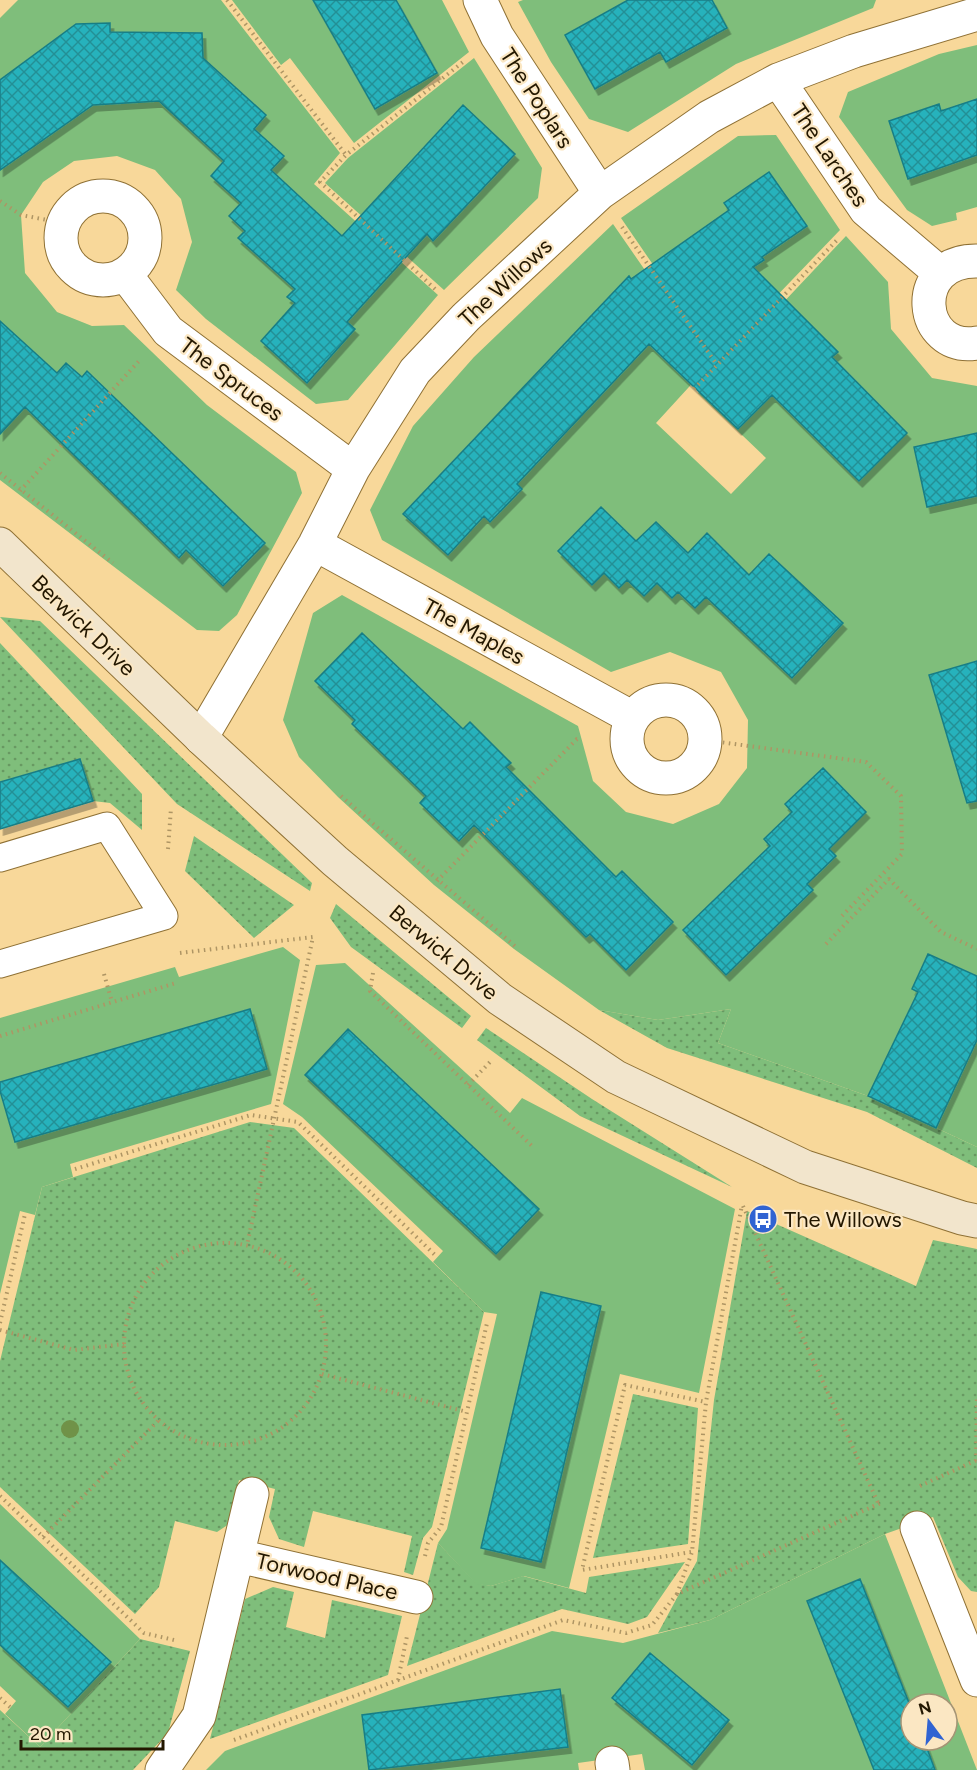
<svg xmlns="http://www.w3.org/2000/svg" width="977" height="1770" font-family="Figtree,sans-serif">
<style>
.grass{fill:url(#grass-dots)}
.garden{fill:#7fbe7b;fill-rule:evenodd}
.building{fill:url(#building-cross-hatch);stroke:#197e86;stroke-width:1.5;filter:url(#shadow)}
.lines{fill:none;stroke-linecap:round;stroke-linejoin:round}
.lane-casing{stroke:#8f7135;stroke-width:29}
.street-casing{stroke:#8f7135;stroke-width:35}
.secondary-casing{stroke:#8f7135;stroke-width:35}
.path{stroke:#ae9564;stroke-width:4;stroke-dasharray:1.5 4.5;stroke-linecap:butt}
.lane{stroke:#fff;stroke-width:27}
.street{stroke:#fff;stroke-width:33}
.secondary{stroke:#f2e5cc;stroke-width:33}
.tree{fill:#709248}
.labels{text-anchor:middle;stroke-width:4.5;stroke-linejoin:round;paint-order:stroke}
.street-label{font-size:22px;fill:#231700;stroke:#fbe7c3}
.poi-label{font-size:22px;fill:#231700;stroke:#fbe7c3;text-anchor:start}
</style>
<defs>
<pattern id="grass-dots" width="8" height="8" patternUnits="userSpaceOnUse" patternTransform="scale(1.5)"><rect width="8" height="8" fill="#7fbe7b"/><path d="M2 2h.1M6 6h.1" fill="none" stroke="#689962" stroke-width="1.8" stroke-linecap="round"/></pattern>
<pattern id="building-cross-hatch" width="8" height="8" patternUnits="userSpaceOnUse" patternTransform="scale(1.5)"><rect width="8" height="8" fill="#28b2bc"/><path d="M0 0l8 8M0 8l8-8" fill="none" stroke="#229096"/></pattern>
<filter id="shadow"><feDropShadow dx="3.5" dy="6" stdDeviation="0" flood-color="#0004"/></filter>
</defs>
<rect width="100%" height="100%" fill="#f8d89a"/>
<!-- grass -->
<path class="grass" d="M0,617L40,621L312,883L310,891L177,804Z
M0,643L142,794V830L110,803L93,801L80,759L0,782Z
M194,836L294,905L254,938L185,871Z
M336,904L471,1016L462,1028L351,947L330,918Z
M731,1009L718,1043L868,1096L977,1147V1168L867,1112L667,1048L599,1010L658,1020Z
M486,1028L592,1099L732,1187L580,1116L477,1040Z
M250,1122L294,1128L484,1312L432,1527L423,1538L413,1575L404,1572L412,1536L313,1511L304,1547L279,1539L269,1517L275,1489L239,1480L229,1524L217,1532L175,1521L159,1587L135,1614L0,1487V1361L42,1187Z
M747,1211L916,1286L933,1240L977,1249V1592L971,1591L958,1577L933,1517L885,1534L710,1620L658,1633L697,1561L714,1400Z
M633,1394L698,1408L688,1544L593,1558Z
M438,1543L476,1583L491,1586L523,1576L586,1593L589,1577L685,1562L647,1617L628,1624L562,1609L407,1666Z
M273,1587L294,1592L286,1627L325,1638L332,1600L402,1616L388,1675L210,1739L245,1599Z
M140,1639L190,1651L168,1733L133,1770H0V1710L40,1747Z"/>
<!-- garden -->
<path class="garden" d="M18,0H221L340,153L314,184L438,295L348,400L316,404L206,319L176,290L192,242L181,199L155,170L117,156L74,161L43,182L21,215L25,273L57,312L92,326L124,325L207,405L296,472L302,493L237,615L219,631L197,630L0,480V18Z
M232,0H442L469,52L354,143L290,58L281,65Z
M523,0H876L873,8L736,64L628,132L589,119L551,62L518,2Z
M977,45V207L956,213L957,220L932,226L907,210L839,117L848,92L939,54Z
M474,58L542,168L538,198L444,290L325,183L348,158Z
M776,135L840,230L717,358L621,218L738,136Z
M613,224L710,364L656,423L731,494L766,458L698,393L846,236L888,282L891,329L932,378L977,386V1147L868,1096L718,1043L731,1009L658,1020L599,1010L514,949L434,885L338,797L299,757L283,720L313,613L342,595L578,726L593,781L626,812L673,824L719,804L747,768L748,720L721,672L670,652L611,672L382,540L370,510L413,426L474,357Z
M283,947L300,960L271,1104L70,1164L73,1177L42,1187L35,1215L20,1211L0,1294V1018L175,967L179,977Z
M345,963L510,1113L522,1098L735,1209L699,1393L620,1374L569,1588L524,1576L491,1586L476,1584L438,1543L447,1529L497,1314L484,1312L433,1262L443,1251L302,1117L283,1104L316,965Z
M0,1504L140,1639L40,1747L5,1714L16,1701L0,1686Z
M885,1534L977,1770H645L642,1754L578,1763L579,1770H206L225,1751L552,1631L623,1643L710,1620ZM911,1704H947V1740H911Z"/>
<!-- building -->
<path class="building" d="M313,0H396L437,73L375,109Z
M628,0H712L727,28L666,62L660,52L595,89L565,35Z
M110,23V32L202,33L203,58L266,115L254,129L284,156L271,170L342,236L463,105L515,154L433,241L427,234L347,322L355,329L307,383L261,341L295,303L287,297L295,289L238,238L245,231L229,216L241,203L211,176L224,161L159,101L93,105L0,170V80L76,24Z
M977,99V155L908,179L889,121L939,104L941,111Z
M769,172L807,226L762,257L764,260L753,267L838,352L832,357L907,433L859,481L772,395L738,429L649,344L517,484L522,489L490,522L484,516L448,555L403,514L629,276L631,279L729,210L724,203Z
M0,321L57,373L66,363L82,377L87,371L265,543L223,586L186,550L179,558L25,407L0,434Z
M977,433V496L927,507L914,447Z
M601,507L636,541L656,522L688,553L707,533L749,575L769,554L843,623L792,678L706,597L695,608L678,592L672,598L657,583L644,596L627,580L619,588L604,573L592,585L558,551Z
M362,633L463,729L470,722L511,763L506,767L616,877L622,871L673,922L626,970L590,934L586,937L474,825L459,841L420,803L426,796L352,724L355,720L315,681Z
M977,661V801L967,803L929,675Z
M80,759L93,801L0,829V782Z
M823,768L866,812L829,849L836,856L807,884L813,890L726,975L683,930L770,846L764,839L792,812L785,804Z
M928,954L977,976V1040L936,1128L868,1096L918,992L912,989Z
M250,1009L267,1069L15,1142L0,1091V1082Z
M348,1029L539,1209L496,1254L305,1075Z
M541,1292L601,1306L541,1562L481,1548Z
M0,1560L111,1662L68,1707L0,1645Z
M860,1579L911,1708V1740H924L935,1770H874L807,1601Z
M650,1653L729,1720L692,1765L612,1698Z
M560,1689L568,1747L369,1770L362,1715Z"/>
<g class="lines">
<!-- lane casing -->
<g class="lane-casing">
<path id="lane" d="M0,858L107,826L164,916L0,964"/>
</g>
<!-- street casing -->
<g class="street-casing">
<path id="street" d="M480,0L497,36L600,193
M778,80L866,210L940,273
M61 238a42 42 0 1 1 84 0a42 42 0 1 1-84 0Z
M977,261C908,260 918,353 977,343
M125,274L168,331L353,469
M315,544L633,718
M627 739a39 39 0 1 1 78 0a39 39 0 1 1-78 0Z
M201,738L315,544L353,469L415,371L466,317L600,193L709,117L778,80L854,51L977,14
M917,1528L977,1680
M238,1556L416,1597
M612,1763L613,1770
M162,1770L199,1716L252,1494"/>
</g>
<!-- secondary casing -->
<g class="secondary-casing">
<path id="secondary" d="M0,544L201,738L335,861L500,999L616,1077L805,1167L962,1218L977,1221"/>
</g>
<!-- path -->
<path class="path" d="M227,0L346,155
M0,201L21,215L63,223
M622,227L717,365
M435,289L320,182L346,155L463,62
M694,389L838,239
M0,473L113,563
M20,491L139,361
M705,740L866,762L901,796L902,854L839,919
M341,796L516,947
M168,849L171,808
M437,881L577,739H581
M826,944L889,879L941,932L977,949
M180,953L313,937L247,1245
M373,973L370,991L532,1146
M104,974L112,1002
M0,1036L176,983
M468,1085L490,1062
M75,1169L251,1115L298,1122L436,1256
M743,1206L879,1505
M124 1344a101 101 0 1 1 202 0a101 101 0 1 1-202 0Z
M0,1323L25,1214
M0,1330L74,1350L124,1344
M322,1374L467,1412
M976,1461L977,1395
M920,1486L977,1460
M0,1496L144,1633L174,1640
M43,1537L158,1421
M691,1552L582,1570L625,1385L706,1402
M425,1556L428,1543L441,1527L487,1323
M677,1594L692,1552L706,1402L742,1205
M398,1680L407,1636
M0,1698L10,1707
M234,1740L563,1620L626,1633L652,1625L677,1594L883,1502"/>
<!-- lane -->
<use href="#lane" class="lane"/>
<!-- street -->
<use href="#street" class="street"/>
<!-- secondary -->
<use href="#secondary" class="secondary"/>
</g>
<!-- trees -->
<circle class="tree" cx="70" cy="1429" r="9"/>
<!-- icons -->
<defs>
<g id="bus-disc" transform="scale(1.5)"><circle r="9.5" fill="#3063d2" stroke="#fbe7c3"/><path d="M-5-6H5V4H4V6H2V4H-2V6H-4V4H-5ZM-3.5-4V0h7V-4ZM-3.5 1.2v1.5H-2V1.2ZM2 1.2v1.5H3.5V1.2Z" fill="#fff"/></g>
</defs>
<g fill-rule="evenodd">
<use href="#bus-disc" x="763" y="1219"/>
</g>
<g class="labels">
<!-- street labels -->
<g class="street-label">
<text transform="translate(537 98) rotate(57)" y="8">The Poplars</text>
<text transform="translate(830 155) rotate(56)" y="8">The Larches</text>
<text transform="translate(505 282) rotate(-43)" y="8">The Willows</text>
<text transform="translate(232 379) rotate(37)" y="8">The Spruces</text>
<text transform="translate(84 625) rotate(44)" y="8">Berwick Drive</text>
<text transform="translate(474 631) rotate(29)" y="8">The Maples</text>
<text transform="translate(444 952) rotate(40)" y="8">Berwick Drive</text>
<text transform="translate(327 1576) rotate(13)" y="8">Torwood Place</text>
</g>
<!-- poi labels -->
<g class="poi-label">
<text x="784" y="1227">The Willows</text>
</g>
</g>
<!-- north arrow -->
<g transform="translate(929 1722) rotate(344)"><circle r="28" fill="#fbe7c3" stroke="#a59475" stroke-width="1.5"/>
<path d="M0-4.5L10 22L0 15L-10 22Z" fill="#3063d2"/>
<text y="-9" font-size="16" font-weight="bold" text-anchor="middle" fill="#231700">N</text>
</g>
<!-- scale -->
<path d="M21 1740v9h142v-9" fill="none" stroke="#231700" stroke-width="3"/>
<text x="30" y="1740" font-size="18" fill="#231700" stroke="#fbe7c3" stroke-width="4.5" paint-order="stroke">20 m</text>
</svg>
